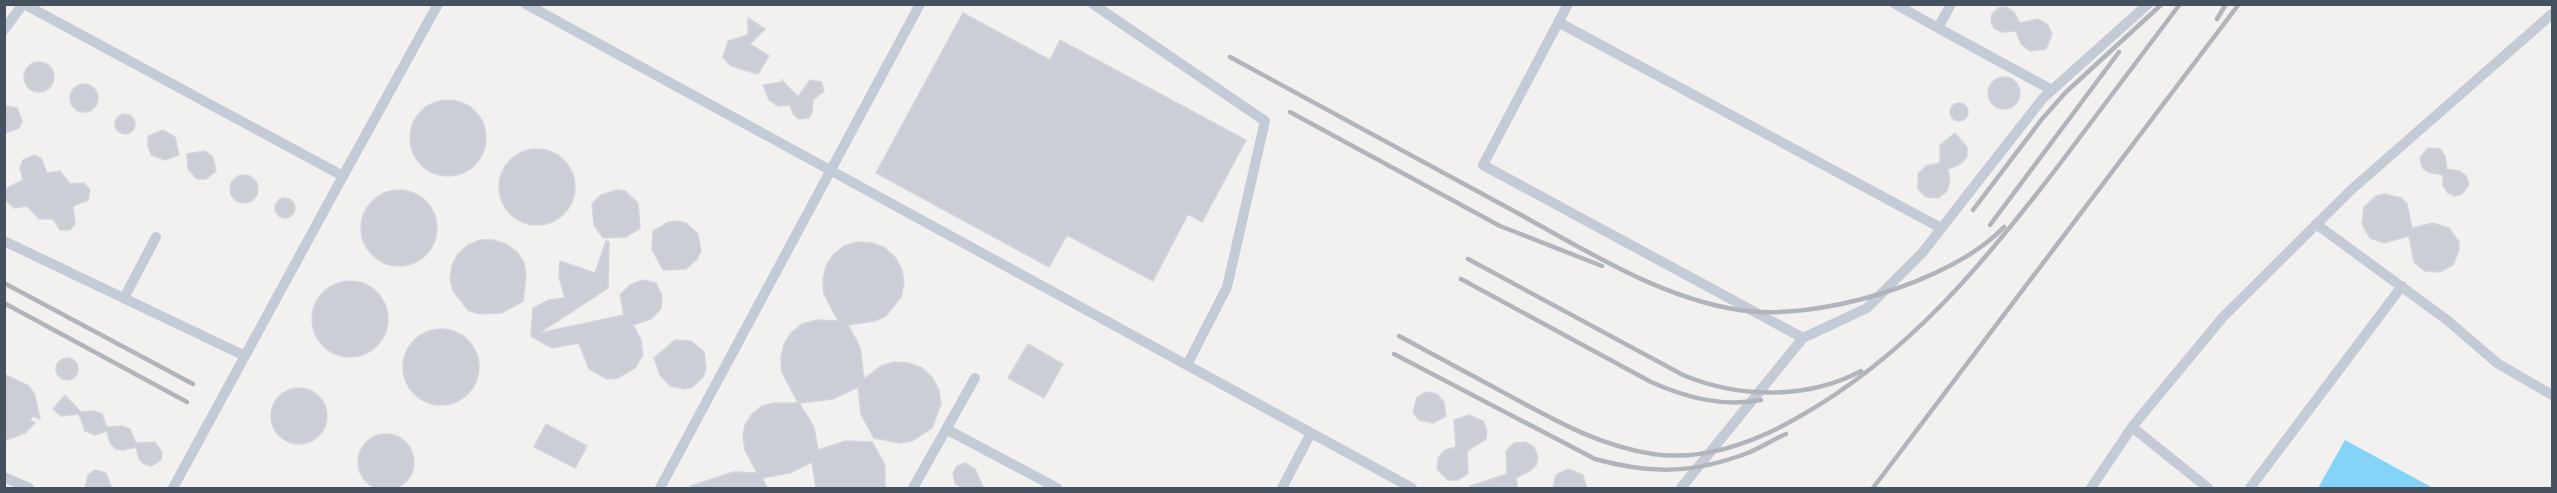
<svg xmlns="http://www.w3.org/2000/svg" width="2557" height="493" font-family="'Fira Sans Condensed',sans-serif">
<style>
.water{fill:#83d4f6}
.building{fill:#cbced6;stroke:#d3d5dc;stroke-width:1.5}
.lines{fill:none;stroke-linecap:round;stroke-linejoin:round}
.lane{stroke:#c2cbd6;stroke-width:10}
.rail{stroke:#b1b4bb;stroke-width:4.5}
</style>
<rect width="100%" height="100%" fill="#f3f0f0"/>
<!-- water -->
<path class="water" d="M2345,440L2433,488H2318Z"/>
<!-- building -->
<path class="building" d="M2006,7L2014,12L2020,23L2038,19L2048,25L2052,34L2046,49L2030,51L2021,44L2016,31L2002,32L1995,29L1991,23L1992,14L1998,8Z
M963,13L1050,60L1060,40L1246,140L1202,222L1188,214L1153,281L1067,235L1049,267L876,173Z
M748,18L765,29L750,44L769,56L758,74L731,66L723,57L728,41L748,35Z
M24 77a15 15 0 1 1 30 0a15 15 0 1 1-30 0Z
M1988 93a16 16 0 1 1 32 0a16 16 0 1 1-32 0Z
M781,79L798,97L810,80L821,82L824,91L813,100L812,112L809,118L799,119L794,115L790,105L778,106L769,100L763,85L782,82Z
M70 98a14 14 0 1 1 28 0a14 14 0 1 1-28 0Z
M410 138a38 38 0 1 1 76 0a38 38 0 1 1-76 0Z
M1950 112a9 9 0 1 1 18 0a9 9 0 1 1-18 0Z
M4,106L17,108L22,121L19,128L4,134Z
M115 124a10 10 0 1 1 20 0a10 10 0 1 1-20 0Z
M163,130L175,137L179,155L165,160L151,155L148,146V136Z
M1955,133L1967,147V157L1960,164L1948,169L1950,181L1947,191L1938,198L1926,197L1918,189V174L1926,166L1940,163V145Z
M2428,148L2440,149L2445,156L2447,169L2459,171L2466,176L2469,184L2462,194L2455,196L2448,193L2443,186V175L2428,172L2422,167L2420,158Z
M499 187a38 38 0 1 1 76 0a38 38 0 1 1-76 0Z
M205,151L213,157L216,171L206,179H197L188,169L187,154Z
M34,155L41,158L47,173L60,171L70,184L84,183L90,190L88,200L73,206L75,224L70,230H60L53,219H39L27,206L14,208L5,200L7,188L23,180L20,168L23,160Z
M230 189a14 14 0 1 1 28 0a14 14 0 1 1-28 0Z
M617,190L625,191L638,203L640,228L626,237L603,238L594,225L592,204L601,195Z
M361 228a38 38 0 1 1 76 0a38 38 0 1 1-76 0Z
M2384,194L2401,198L2407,204L2412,228L2433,223L2449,228L2459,242V250L2453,265L2440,272L2425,271L2414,262L2409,236L2384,243L2370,238L2362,224L2364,207L2376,196Z
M275 208a10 10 0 1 1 20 0a10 10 0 1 1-20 0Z
M677,221L686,223L698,234L701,251L697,259L686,269L663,270L652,249L653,231L669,222Z
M480,240H493L506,244L517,252L524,263L526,276L523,301L502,313L479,314L468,310L453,291L450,278L452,265L458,254L468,245Z
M606,241L609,242L608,288L539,333L624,315L620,295L630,285L642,280L656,283L662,296L661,309L651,319L633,325L641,340L643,355L635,368L618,378L607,379L589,369L579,343L552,348L532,337L531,334L533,308L549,300L565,298L559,277L560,261L595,273Z
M858,242L872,243L885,248L895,257L902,270L904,283L901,297L886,316L875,321L848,325L860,347L864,379L881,366L894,362L909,363L922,368L932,377L939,390L941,404L932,428L912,441L900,443L874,438L861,414L858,387L833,399L799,403L814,427L818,450L845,441L872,442L885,465V489H816L812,462L790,473L762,478L768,489H692L691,486L733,472L757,473L745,450L743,437L745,425L752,414L762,406L774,403H798L782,372L781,358L784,344L791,333L802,324L816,320L838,321L824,294L823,280L826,266L833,255L844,246Z
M312 319a38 38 0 1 1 76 0a38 38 0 1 1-76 0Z
M403 367a38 38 0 1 1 76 0a38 38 0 1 1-76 0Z
M675,340L691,341L704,352L706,369L703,377L692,387L685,389L670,386L660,375L654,358Z
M1028,344L1063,364L1044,398L1008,378Z
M56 369a11 11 0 1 1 22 0a11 11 0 1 1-22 0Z
M4,374L29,386L35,395L40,419L33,416L30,420L35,423L25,433L4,441Z
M271 416a28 28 0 1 1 56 0a28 28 0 1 1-56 0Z
M1426,392L1437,394L1444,402L1446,416L1433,423L1419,420L1413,412L1417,397Z
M65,395L81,412L94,411L102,414L107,427L122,426L130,429L136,443L155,442L162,452L161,460L151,466L144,464L139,459L136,447L123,450L116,449L110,443L107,431L95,435L85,431L79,414L61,416L53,409Z
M1469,415L1483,421L1487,431L1486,439L1467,451L1468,473L1458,480H1448L1437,469L1438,458L1445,450L1456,447L1454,420Z
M546,424L587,446L575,468L534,447Z
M358 462a28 28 0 1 1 56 0a28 28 0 1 1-56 0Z
M1525,442L1534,447L1538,458L1536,465L1530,471L1516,478L1518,489H1471L1470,486L1507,474L1506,451L1514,443Z
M965,463L975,469L984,489L963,488L955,484L953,473L957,466Z
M1568,469L1583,475L1587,489H1553L1556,475Z
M95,470L106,473L112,489H85L88,475Z"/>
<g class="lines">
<!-- lane -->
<path class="lane" d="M24,4L343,176L173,488
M526,4L1412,488
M1093,4L1265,121L1227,287L1187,365
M1568,4L1483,165L1803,338L1867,308L1922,253L2043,98L2148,4
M1895,4L1938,28
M1951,4L1938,28L2052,90
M1558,22L1941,228
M4,30L23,4
M343,176L438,4
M2316,224L2447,320L2497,363L2552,395
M4,241L245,356
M124,298L156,237
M2132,427L2208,488
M946,429L1057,488
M4,477L29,488
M660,488L920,4
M913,488L975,378
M1282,488L1311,433
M1681,488L1803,338
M2091,488L2132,427L2223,317L2351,190L2552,14
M2250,488L2402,286"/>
<!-- rail -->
<path class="rail" d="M2217,19L2226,4
M1230,57C1324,108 1418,159 1512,210C1584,249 1657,297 1739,310C1814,322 1951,283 2004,227
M1290,112L1500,226L1602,266
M1973,210L2042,119L2066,92L2162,4
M1990,225L2119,52
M1468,259L1683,375C1738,398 1807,400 1861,371
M1461,279L1651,382C1687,398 1722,407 1761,400
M4,283L193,384
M4,303L187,402
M1399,336C1436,356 1473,376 1510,396C1556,421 1600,446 1653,454C1703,461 1755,442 1797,418C1908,356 1986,261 2062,161C2101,109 2140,57 2180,4
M1394,354L1595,459C1649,474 1691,474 1745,454C1759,449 1772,440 1786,434
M1873,488L2239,4"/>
</g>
<!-- border -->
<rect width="2557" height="493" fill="none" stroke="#465160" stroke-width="12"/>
</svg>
